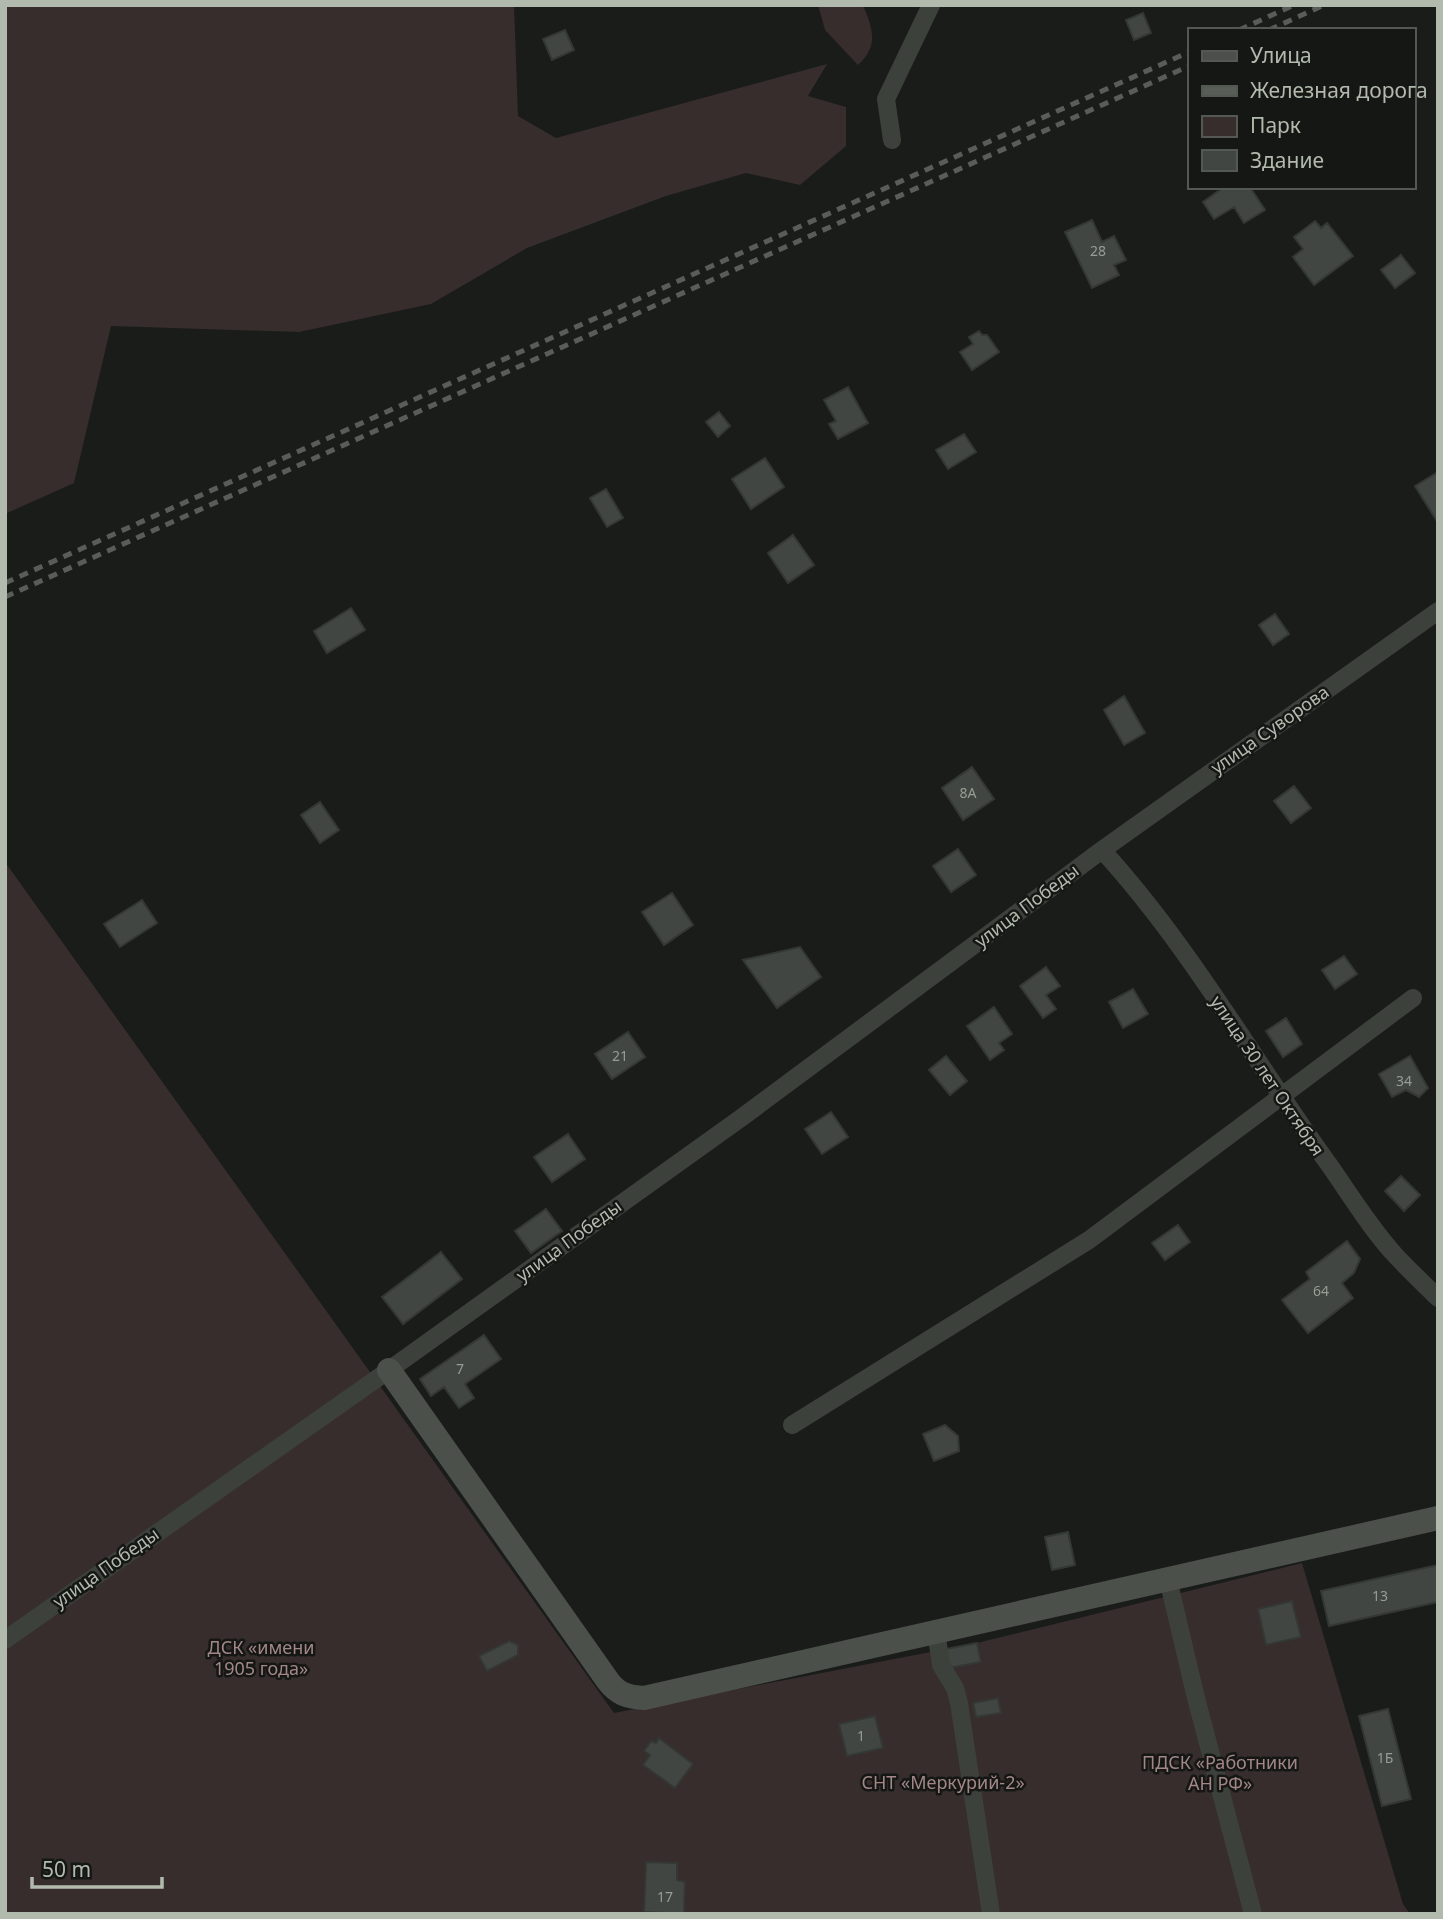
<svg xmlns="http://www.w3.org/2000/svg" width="1443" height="1919" font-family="'Noto Sans',sans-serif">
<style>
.green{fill:#362d2c}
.building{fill:#424642;stroke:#343834;stroke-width:2}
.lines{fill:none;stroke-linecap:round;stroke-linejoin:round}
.street{stroke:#3d413b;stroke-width:18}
.secondary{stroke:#4c504a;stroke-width:24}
.rail{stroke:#595d57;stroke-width:5;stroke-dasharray:9 7;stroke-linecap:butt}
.labels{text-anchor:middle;stroke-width:5;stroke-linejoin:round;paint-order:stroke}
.number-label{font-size:14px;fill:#969d93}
.street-label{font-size:18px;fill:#b2baae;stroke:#151715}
.park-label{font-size:18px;fill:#a38787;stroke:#151715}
</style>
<rect width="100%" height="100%" fill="#1a1c1a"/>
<!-- green -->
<path class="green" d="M5,5H514L518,116L556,138L827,64L808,96L846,107V146L800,185L746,173L666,196L527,248L431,304L299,332L111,326L74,483L5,514Z
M818,5H863C873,29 879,46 858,65L825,30Z
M5,862L614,1713L977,1643L1302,1563L1403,1904L1410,1914H5Z"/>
<!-- building -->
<path class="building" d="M1143,13L1151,33L1134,40L1126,20Z
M565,30L574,50L552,60L543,39Z
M1224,187H1250L1265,210L1244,223L1234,207L1214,219L1203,202Z
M1092,220L1102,242L1114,236L1126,260L1114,265L1119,275L1092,288L1065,232Z
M1315,221L1321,228L1327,223L1353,256L1314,285L1293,257L1303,249L1294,237Z
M1401,255L1415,273L1395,288L1381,270Z
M979,331L982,335H987L999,352L972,370L960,352L973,344L969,337Z
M848,387L868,423L838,439L829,424L836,421L824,400Z
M719,412L730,426L718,437L706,422Z
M964,434L976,452L948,469L936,450Z
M765,458L784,487L751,509L732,479Z
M1438,472V523L1415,486Z
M606,489L623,518L607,527L590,498Z
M793,535L814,565L788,583L768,553Z
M351,608L365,630L327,653L314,631Z
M1275,614L1289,634L1273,645L1259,625Z
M1124,696L1145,733L1124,745L1104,710Z
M972,767L994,799L963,820L942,788Z
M1294,786L1311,808L1291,823L1274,801Z
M320,802L339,830L320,843L301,815Z
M958,849L976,875L951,892L933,866Z
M672,893L693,925L664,945L642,912Z
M142,900L157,923L120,947L104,924Z
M800,947L821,977L777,1008L743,960Z
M1344,956L1357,974L1335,989L1322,970Z
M1046,967L1060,986L1046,995L1056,1009L1043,1018L1020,986Z
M1133,989L1148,1014L1123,1028L1109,1002Z
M994,1007L1012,1034L999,1043L1004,1050L990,1060L967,1026Z
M1286,1018L1302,1044L1283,1057L1266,1031Z
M628,1032L645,1057L612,1079L595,1054Z
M946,1056L967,1081L950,1095L929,1070Z
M1410,1056L1428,1088L1419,1097L1406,1090L1392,1097L1379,1074Z
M831,1112L848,1137L822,1154L805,1129Z
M568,1134L585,1159L552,1182L534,1157Z
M1401,1176L1420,1195L1404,1211L1385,1191Z
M546,1209L562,1231L531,1253L515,1231Z
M1178,1225L1190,1242L1165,1260L1152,1243Z
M1347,1241L1360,1259L1354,1273L1342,1283L1353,1298L1308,1333L1282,1300L1310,1279L1306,1272Z
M441,1252L462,1279L403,1324L382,1297Z
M484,1335L501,1359L465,1384L474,1398L459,1408L444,1387L431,1396L420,1379Z
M945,1425L958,1436L959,1451L934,1461L923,1434Z
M1068,1532L1075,1565L1052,1570L1045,1537Z
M1438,1565V1602L1329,1626L1321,1591Z
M1292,1601L1301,1637L1266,1645L1258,1609Z
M509,1641L518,1645V1655L487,1671L479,1656Z
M977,1643L981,1662L949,1668L946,1649Z
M998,1698L1001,1713L976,1717L973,1703Z
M1388,1709L1411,1799L1382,1806L1359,1716Z
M875,1716L883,1748L847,1756L839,1724Z
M659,1738L693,1764L675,1788L643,1765L650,1755L644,1751L651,1741L656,1743Z
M646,1862L677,1863V1880L685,1882L684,1914L644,1912Z"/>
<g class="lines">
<!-- street -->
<path class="street" d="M892,140L886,99L931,5
M1102,850C1189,945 1254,1061 1330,1166C1351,1196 1371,1229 1396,1256C1409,1270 1424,1284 1438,1298
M792,1425L1089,1240L1413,998
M1168,1579L1195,1694L1253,1914
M936,1631L941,1665L955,1688L959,1703L991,1914
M5,1640L389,1370L741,1118L1102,850L1438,611"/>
<!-- secondary -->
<path class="secondary" d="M389,1370L608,1681C618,1694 627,1697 644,1698L1438,1518"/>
<!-- rail -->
<path class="rail" d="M1239,30L1294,5
M1269,30L1324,5
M5,583L1189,52
M5,597L1189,66"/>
</g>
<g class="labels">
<!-- number labels -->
<g class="number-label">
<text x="1098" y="256">28</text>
<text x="968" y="798">8А</text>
<text x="620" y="1061">21</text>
<text x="1404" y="1086">34</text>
<text x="1321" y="1296">64</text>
<text x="460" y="1374">7</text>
<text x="1380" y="1601">13</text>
<text x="861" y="1741">1</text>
<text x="1385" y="1763">1Б</text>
<text x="665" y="1902">17</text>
</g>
<!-- street labels -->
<g class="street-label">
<text transform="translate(1270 730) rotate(-35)" y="6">улица Суворова</text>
<text transform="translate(1027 906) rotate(-37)" y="6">улица Победы</text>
<text transform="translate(1267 1076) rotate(56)" y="6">улица 30 лет Октября</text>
<text transform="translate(569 1241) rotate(-36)" y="6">улица Победы</text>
<text transform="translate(106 1568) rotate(-35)" y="6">улица Победы</text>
</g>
<!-- park labels -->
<g class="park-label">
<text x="261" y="1654">ДСК «имени<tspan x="261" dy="21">1905 года»</tspan></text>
<text x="1220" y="1769">ПДСК «Работники<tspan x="1220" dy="21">АН РФ»</tspan></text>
<text x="943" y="1789">СНТ «Меркурий-2»</text>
</g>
</g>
<!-- border -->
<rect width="1443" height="1919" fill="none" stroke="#b2baae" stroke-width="14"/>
<!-- legend -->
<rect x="1188" y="28" width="228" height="161" fill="#151715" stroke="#545852" stroke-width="2"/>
<rect x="1202" y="51" width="35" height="10" fill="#4c504a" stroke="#545852" stroke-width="2"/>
<text x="1250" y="63" font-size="21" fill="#b2baae">Улица</text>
<rect x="1202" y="86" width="35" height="10" fill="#595d57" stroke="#545852" stroke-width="2"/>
<text x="1250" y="98" font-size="21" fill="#b2baae">Железная дорога</text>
<rect x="1202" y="116" width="35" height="21" fill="#362d2c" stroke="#545852" stroke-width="2"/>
<text x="1250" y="133" font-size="21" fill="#b2baae">Парк</text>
<rect x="1202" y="150" width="35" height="21" fill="#424642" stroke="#545852" stroke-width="2"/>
<text x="1250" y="168" font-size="21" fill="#b2baae">Здание</text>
<!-- scale -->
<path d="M32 1877v10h130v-10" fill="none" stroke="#b2baae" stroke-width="3.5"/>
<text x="42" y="1877" font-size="21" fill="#b2baae" stroke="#151715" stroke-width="5" paint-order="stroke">50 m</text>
</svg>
